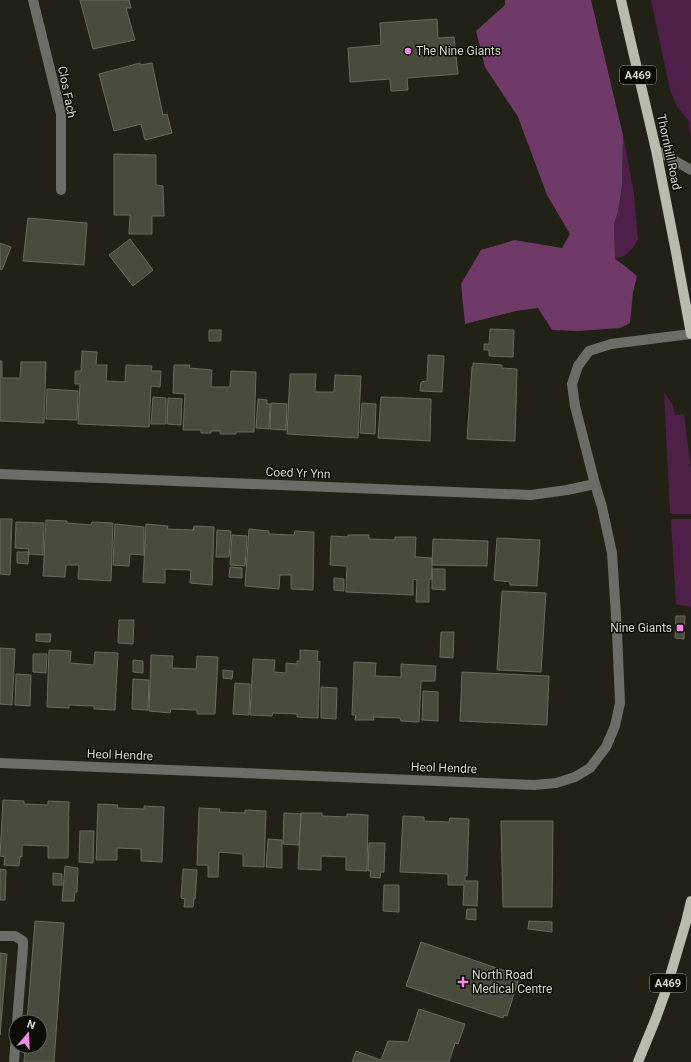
<svg xmlns="http://www.w3.org/2000/svg" width="691" height="1062" font-family="Roboto,sans-serif">
<style>
.green{fill:#4e2049}
.forest{fill:#6f3968}
.building{fill:#494b3c;stroke:#696b5b}
.lines{fill:none;stroke-linecap:round;stroke-linejoin:round}
.minor{stroke:#6c6d66;stroke-width:10}
.major{stroke:#b9bbac;stroke-width:10}
.poi-dot{fill:#f888e9;stroke:#0b0b06;stroke-width:1.5}
.labels{text-anchor:middle;stroke-width:3;stroke-linejoin:round;paint-order:stroke}
.shield{fill:#0b0b06;stroke:#999a92;stroke-width:1}
.shield-label{font-size:11px;font-weight:bold;fill:#d6d7ce}
.poi-label{font-size:12px;fill:#d6d7ce;stroke:#0b0b06;text-anchor:start}
.street-label{font-size:12px;fill:#d6d7ce;stroke:#0b0b06}
</style>
<rect width="100%" height="100%" fill="#212215"/>
<!-- green -->
<path class="green" d="M651,0H691V135L690,133L689,122L677,106L670,90Z
M623,135L634,194L638,239L633,248L624,256L615,259L614,224L618,212L622,186Z
M664,392L672,404L675,415L684,414L691,470V514H673L670,512Z
M672,519H691V607L676,604L671,521Z"/>
<!-- forest -->
<path class="forest" d="M505,0H591L623,135L622,186L618,212L614,224L615,259L625,266L637,276L633,292L630,323L620,328L578,331L552,330L538,308L516,311L465,324L461,284L481,250L515,240L562,248L570,234L547,195L518,117L485,67L476,31L505,5Z"/>
<!-- building -->
<path class="building" d="M80,0H129L131,8H126L135,40L93,49Z
M437,19L438,38L454,37L458,74L407,78L408,90L391,91L390,79L350,82L348,48L381,45L380,23Z
M140,63V65L152,63L163,115L167,114L172,133L145,140L141,124L114,131L99,74Z
M114,154L156,155V185L163,186L164,216H152V234H129L130,215H114Z
M28,218L87,223L84,265L23,261Z
M130,239L153,270L133,286L109,255Z
M0,243L11,247L2,270L0,269Z
M490,329L514,330L513,357L489,356V350H484V344H489Z
M209,330H221V341H209Z
M82,351L97,352L96,365H107L106,381L125,382L126,365L152,366L151,371H161L160,387L151,386L149,427L78,424L80,384H75V371H81Z
M428,355L444,356L442,392L420,391L421,382L427,381Z
M0,361H2V378H20L21,362H46L44,423L0,421Z
M473,363L502,365V368L517,369L515,441L467,439L472,367H473Z
M174,365H190L189,368L212,370L211,387H230L231,371L256,372L254,432H236V434H220V431H211V433H201V430H183L185,394L173,393Z
M290,374H316L315,392H334L335,375L361,376L358,438L287,434Z
M47,389L78,391L77,420L46,419Z
M153,397L166,398V424H151Z
M381,397L431,399L430,441L378,438Z
M168,398L182,399L181,425L167,424Z
M258,399L267,400V404H270L269,429L256,428Z
M271,403L287,404L286,430L270,429Z
M362,403L376,404L375,434L360,433Z
M0,519H12L10,575L0,574Z
M46,520L67,521V523L91,525L92,522L113,523L111,581L78,579L79,565H66L65,577L43,576Z
M16,522L44,523L43,555L28,554L29,549L15,548Z
M115,524L144,527V555L130,554L129,566L113,565Z
M146,524L168,526L167,529L193,530L194,526L214,527L212,585L190,583L191,570L165,569V583L143,582Z
M249,529L269,531V534L294,535L295,531L314,532L313,590L291,589V575H280L279,589L245,586Z
M217,530L231,531L229,557H216Z
M232,535L247,536L245,566L230,565Z
M348,535H369V539L395,540V537H416L415,557L432,558V579H429V602H416L417,580L413,579V595L346,592L347,566L330,565L331,536L348,537Z
M497,538L540,540L537,586L510,585V582L494,580Z
M433,539L488,541L487,566L432,565Z
M17,552H29L28,564L17,563Z
M230,567L242,568V578L229,577Z
M432,569H445V590L432,589Z
M334,578L344,579V591L334,590Z
M502,591L546,593L541,672L497,670Z
M676,616H685L684,639L675,638Z
M119,620H134L133,644L118,643Z
M441,632H454L453,658L440,657Z
M36,634H51L50,642L36,641Z
M0,648L15,649L12,705L0,704Z
M49,650L71,651L70,663L94,665L95,652L118,653L115,710L94,709V706L69,705V708L47,707Z
M300,650L318,651L317,662L320,661L318,718L297,717V714L273,713L272,716L250,715L253,659L275,660L274,672L286,673V663L297,664V661H300Z
M33,654H47L46,673L33,672Z
M151,655L173,656L172,668L196,669L197,656L218,657L215,714H197V710L171,709L170,713L149,711Z
M133,660L143,661V673L133,672Z
M354,662L376,663L375,676L401,677V664L436,666L435,681H421L419,722L401,721L400,718L373,717L374,720H355L356,715H352Z
M223,670L233,671L232,679L223,678Z
M462,672L549,676L547,725L460,721Z
M16,674L31,675L30,706L15,705Z
M133,679L149,680L148,710L132,709Z
M235,683L250,684L249,715L233,714Z
M321,687L337,688L336,719L321,718Z
M423,691L438,692V721L422,720Z
M3,800L24,801V804L48,805V801L69,802L68,858H48V846L22,845V857L20,856L19,866L4,865L5,857L0,856Z
M98,804L118,805L117,808L144,809V806L164,807L162,862L141,861V849L117,848V860H96Z
M199,808L220,809L219,812L245,813V810L266,811L264,867L243,866V854L219,852L218,877H208V865H197Z
M284,813L301,814L299,845L283,844Z
M301,813H322V816L347,817V814L368,815L367,871L346,870V857L321,856V870L298,869Z
M403,816L424,817V821L449,822L450,818L469,819L467,876L465,875V881H478L477,906L463,905L464,885H448V874L400,872Z
M501,821H553L552,907H503Z
M80,831H94L93,863L79,862Z
M268,839L282,840V868L266,867Z
M369,843H385L384,872H381L380,878L370,877L371,871H368Z
M65,866L78,868L77,892H75L74,901H62Z
M0,869L6,870L5,900H0Z
M183,869L197,870L195,899H194L193,907H184L185,899L181,898Z
M53,873L62,874V885H53Z
M384,885H399V912L383,911Z
M467,909H476V920L466,919Z
M35,921L64,923L54,1062H24L25,1046H40V1022H27Z
M529,921L552,922V932L528,929Z
M421,942L517,975L516,977L519,978L507,1016L504,1015L503,1018L406,986Z
M0,953L7,954L0,1035Z
M419,1009L465,1024L458,1044L455,1043L449,1062H352L356,1051L381,1060L388,1041L408,1042Z"/>
<g class="lines">
<!-- minor -->
<path class="minor" d="M33,0L61,114V190
M656,150L691,170
M0,474L531,495L567,490L595,484
M0,763L534,785L556,783L575,777L590,768L606,747L615,726L620,703L617,632L612,553L602,507L595,484L575,406L572,384L578,366L589,351L611,344L691,334
M0,936H15L23,941V948L17,1022
M14,1062L16,1035"/>
<!-- major -->
<path class="major" d="M621,0L656,150L675,247L691,334
M638,1062L656,1018L665,993L686,922L691,901"/>
</g>
<!-- markers -->
<g class="poi-dot">
<circle cx="408" cy="51" r="4"/>
<rect x="676" y="624" width="8" height="8" rx="2"/>
<path d="M461 976h4v4h4v4h-4v4h-4v-4h-4v-4h4z"/>
</g>
<g class="labels">
<!-- shield labels -->
<g class="shield">
<rect x="620" y="66" width="36" height="18" rx="3"/>
<rect x="650" y="974" width="36" height="18" rx="3"/>
</g>
<g class="shield-label">
<text x="638" y="79">A469</text>
<text x="668" y="987">A469</text>
</g>
<!-- poi labels -->
<g class="poi-label">
<text x="416" y="55">The Nine Giants</text>
<text x="672" y="632" text-anchor="end">Nine Giants</text>
<text x="472" y="979">North Road<tspan x="472" dy="14">Medical Centre</tspan></text>
</g>
<!-- street labels -->
<g class="street-label">
<text transform="translate(67 92) rotate(79)" y="4">Clos Fach</text>
<text transform="translate(669 152) rotate(78)" y="4">Thornhill Road</text>
<text transform="translate(298 473) rotate(2)" y="4">Coed Yr Ynn</text>
<text transform="translate(120 755) rotate(2)" y="4">Heol Hendre</text>
<text transform="translate(444 768) rotate(2)" y="4">Heol Hendre</text>
</g>
</g>
<!-- north arrow -->
<g transform="translate(28 1034) rotate(19)"><circle r="19" fill="#0b0b06" stroke="#5c5d56"/>
<path d="M0-3L7 15L0 10L-7 15Z" fill="#f888e9"/>
<text y="-6" font-size="11" font-weight="bold" text-anchor="middle" fill="#d6d7ce">N</text>
</g>
</svg>
